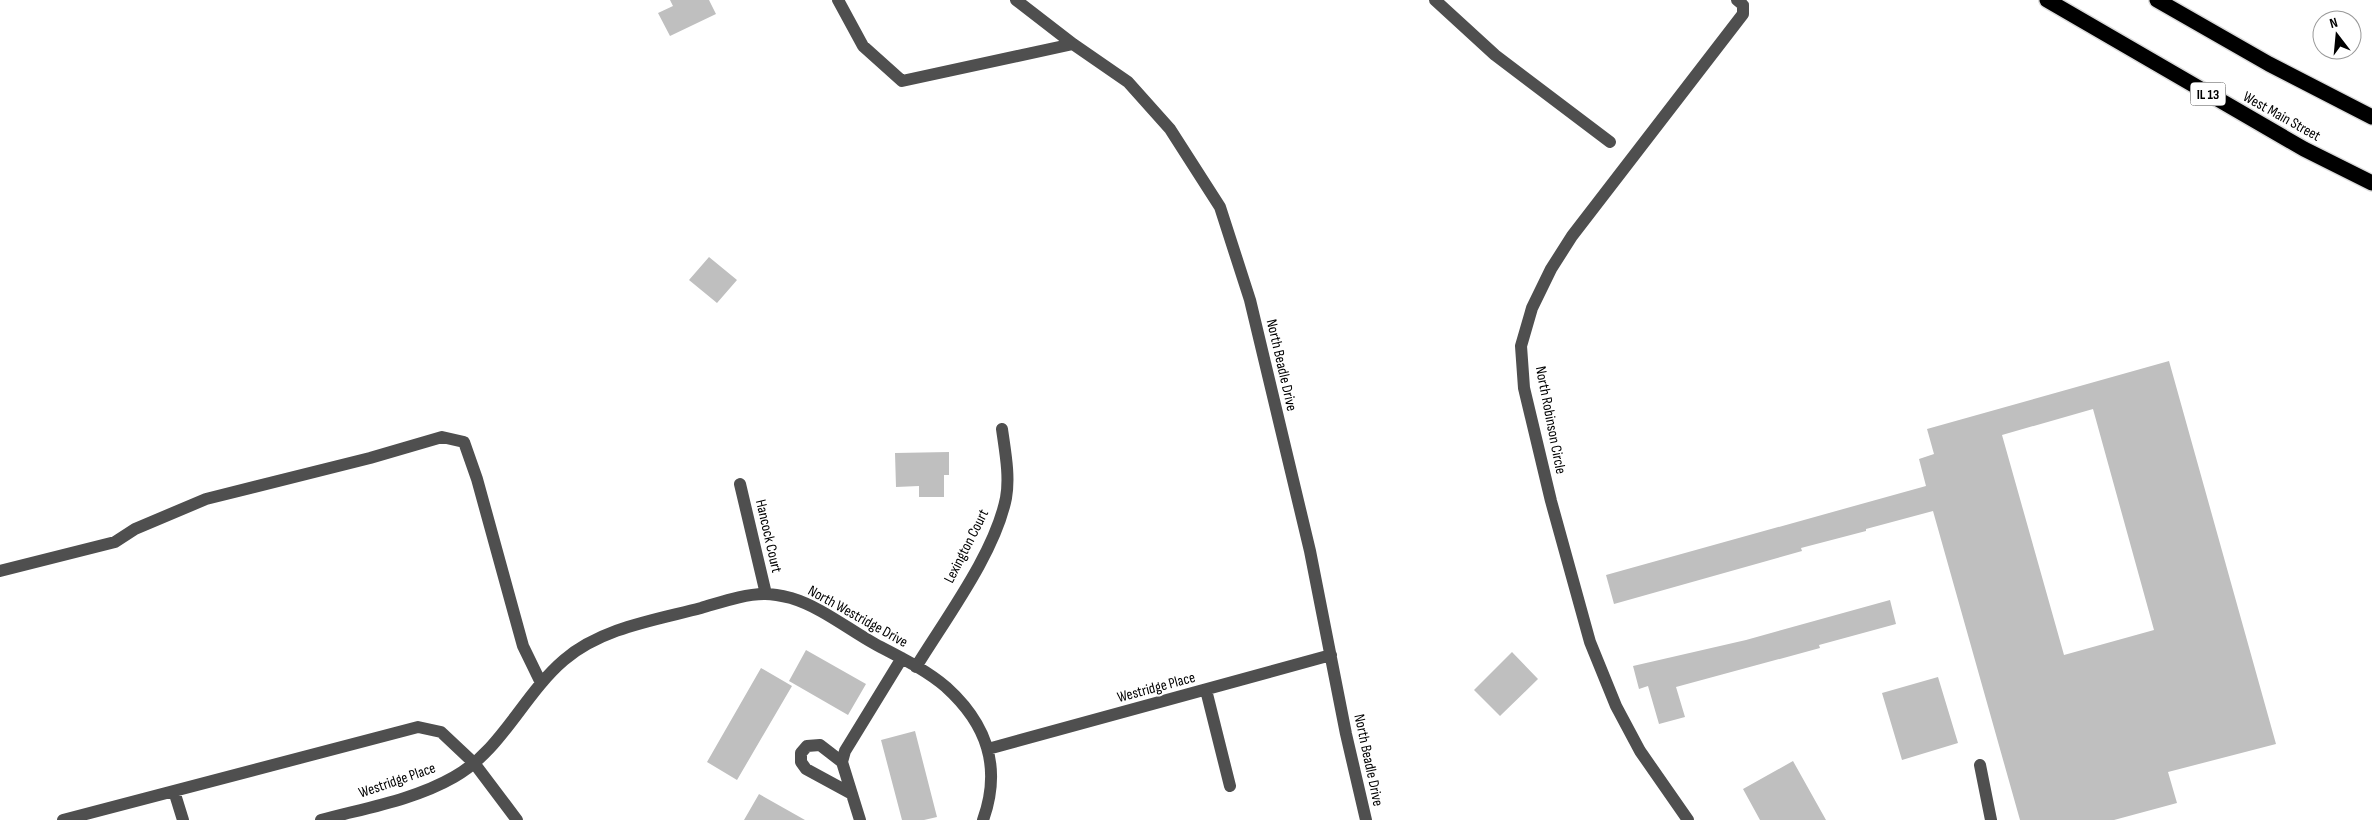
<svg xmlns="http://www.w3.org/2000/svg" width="2372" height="820" font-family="'Sofia Sans Condensed',sans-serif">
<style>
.building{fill:#bfbfbf;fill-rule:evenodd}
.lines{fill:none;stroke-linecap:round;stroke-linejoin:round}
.highway-casing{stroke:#dbdbdb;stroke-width:18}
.minor{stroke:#4f4f4f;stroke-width:12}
.highway{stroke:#000;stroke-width:15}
.labels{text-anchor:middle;stroke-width:4;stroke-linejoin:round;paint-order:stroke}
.shield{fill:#fff;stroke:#4c4c4c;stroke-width:1}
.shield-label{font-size:14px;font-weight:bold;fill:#000}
.street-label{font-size:15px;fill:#000;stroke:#fff}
</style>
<rect width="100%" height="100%" fill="#fff"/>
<!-- building -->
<path class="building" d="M670,0H709L716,14L670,36L658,13L673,6Z
M709,257L737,280L717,303L689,280Z
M2169,361L2276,744L2168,772L2177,803L2114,820H2020L1933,511L1866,529V531L1801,548L1802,551L1614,604L1606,575L1926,486L1919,459L1934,454L1927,429ZM2093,409L2154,630L2064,655L2002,435Z
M949,452V475H944V497H919V486L896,487L895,453Z
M1890,600L1896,624L1819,645L1820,648L1676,687L1685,717L1659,724L1648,686L1639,689L1633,666L1746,640Z
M806,650L866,684L848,715L789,681Z
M1512,652L1538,679L1500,716L1474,690Z
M761,668L792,686L737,780L707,762Z
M1938,677L1958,743L1902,760L1882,693Z
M915,731L937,817L924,820H902L881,740Z
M1793,761L1826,820H1760L1743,789Z
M759,794L805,820H744Z"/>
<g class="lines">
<!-- highway casing -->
<g class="highway-casing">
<path id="highway" d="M2047,0L2304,149L2372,183
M2157,0L2269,64L2372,117"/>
</g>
<!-- minor -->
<path class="minor" d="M838,0L863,46L902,81L1073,44
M1016,0L1073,44L1128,82L1170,129L1220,207L1250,300L1310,551L1346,734L1366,820
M1435,0L1495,55L1610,142
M740,484L766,594
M0,571L115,542L135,529L206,499L370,458L442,437L464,442L477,479L523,646L541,683
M916,667C946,618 995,553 1006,498C1010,476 1005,451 1002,429
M1206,690L1230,786
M988,749L1331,655
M842,762L820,745L807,746L801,753V762L806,769L852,794
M1980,765L1991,820
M174,791L183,820
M63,820L418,727L441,732L474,763L517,820
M321,820C365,808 414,800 454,777C502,750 523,695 564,660C601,628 655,620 701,608C722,602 744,594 765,594C773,594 783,596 791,598C821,607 848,629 875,644C899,657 925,669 946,687C987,724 1002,767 983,820
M860,820L842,762L845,751L902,658
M1688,820L1640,751L1616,706L1590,642L1551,501L1524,388L1521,346L1532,308L1551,269L1572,236L1743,14V5L1737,0"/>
<!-- highway -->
<use href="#highway" class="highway"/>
</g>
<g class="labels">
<!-- shield labels -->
<rect class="shield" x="2190.5" y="82.5" width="35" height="23" rx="4"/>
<g class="shield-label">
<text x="2208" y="99">IL 13</text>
</g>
<!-- street labels -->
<g class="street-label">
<text transform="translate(2282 116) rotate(29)" y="5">West Main Street</text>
<text transform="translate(1282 365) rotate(77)" y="5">North Beadle Drive</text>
<text transform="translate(1551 420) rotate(79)" y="5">North Robinson Circle</text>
<text transform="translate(769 536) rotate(77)" y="5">Hancock Court</text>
<text transform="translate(966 546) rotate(-63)" y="5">Lexington Court</text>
<text transform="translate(858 616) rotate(29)" y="5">North Westridge Drive</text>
<text transform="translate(1156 687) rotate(-15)" y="5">Westridge Place</text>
<text transform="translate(1369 760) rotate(78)" y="5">North Beadle Drive</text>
<text transform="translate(397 780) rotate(-19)" y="5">Westridge Place</text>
</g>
</g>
<!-- north arrow -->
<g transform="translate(2337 35) rotate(344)"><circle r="24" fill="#ffffff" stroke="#999999"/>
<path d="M0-4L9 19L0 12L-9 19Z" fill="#000000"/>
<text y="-8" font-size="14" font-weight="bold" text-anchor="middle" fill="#000000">N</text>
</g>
</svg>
